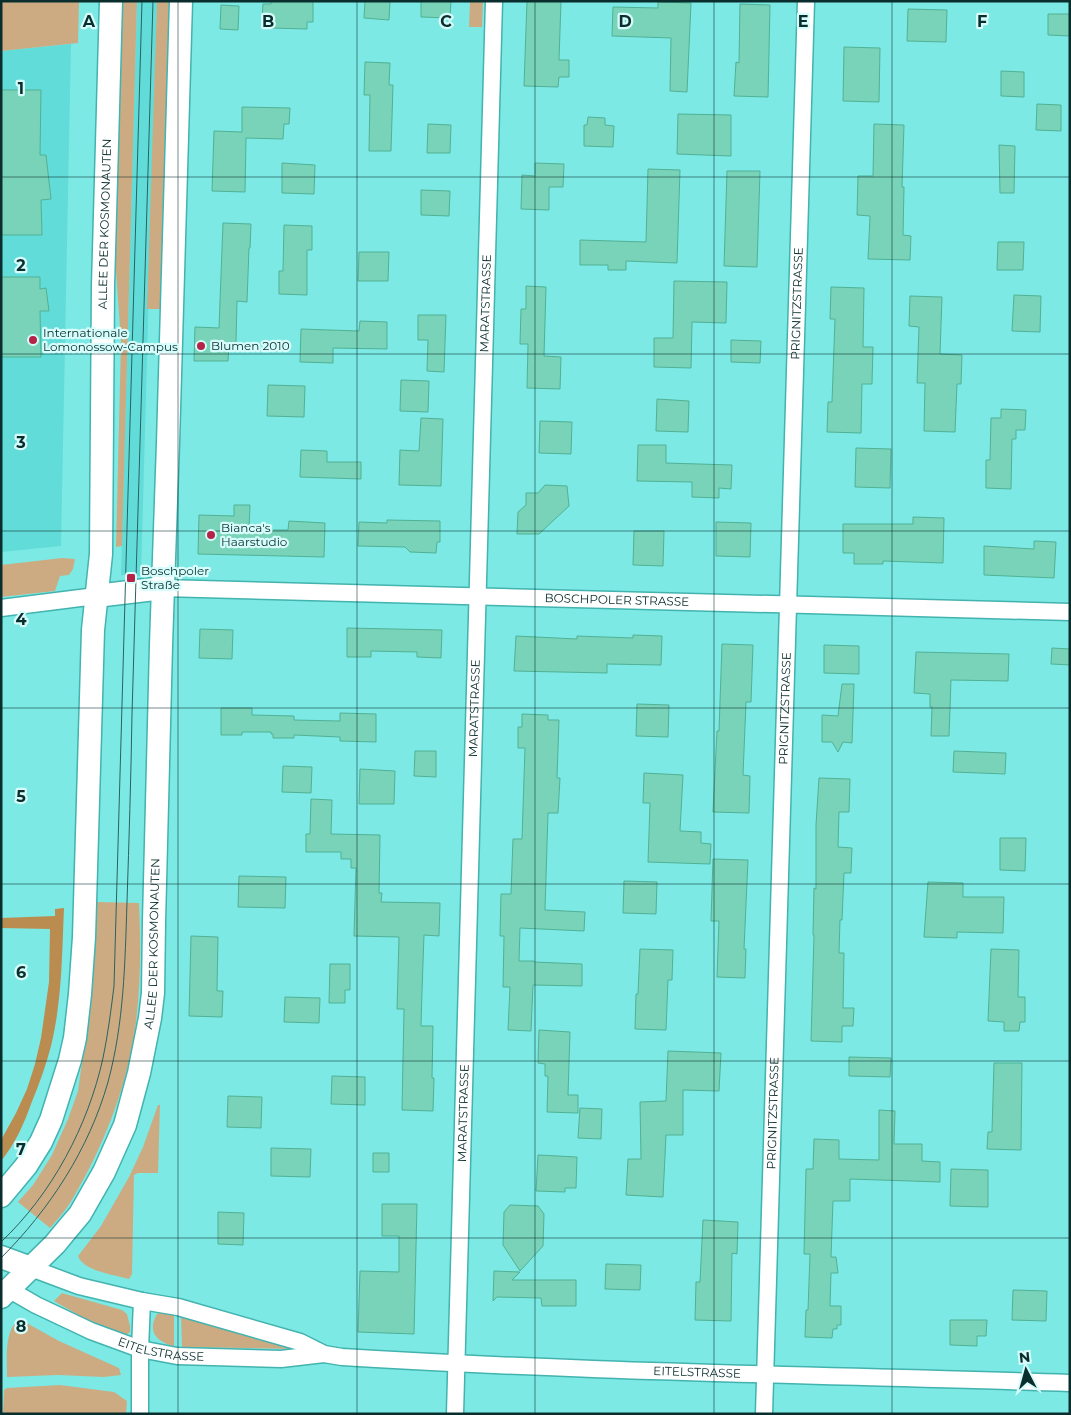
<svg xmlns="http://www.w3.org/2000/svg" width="1071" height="1415" font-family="Montserrat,sans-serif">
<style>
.built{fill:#62dcd8}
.green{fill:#ccab83}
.forest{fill:#bb8c4f}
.building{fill:#78d3b8;stroke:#50b196}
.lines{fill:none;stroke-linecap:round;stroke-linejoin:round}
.street-casing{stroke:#42b3af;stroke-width:19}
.secondary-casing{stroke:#42b3af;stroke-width:25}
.street{stroke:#fff;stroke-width:16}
.secondary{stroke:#fff;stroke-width:22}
.tram{stroke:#2a6260;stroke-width:1}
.grid{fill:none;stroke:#0a2e2d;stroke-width:1;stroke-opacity:0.55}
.poi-dot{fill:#b52349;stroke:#d6fdfb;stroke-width:2}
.labels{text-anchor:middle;stroke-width:4.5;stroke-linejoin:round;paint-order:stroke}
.street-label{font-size:12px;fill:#0a2e2d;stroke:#d6fdfb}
.poi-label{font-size:12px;fill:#0a2e2d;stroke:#d6fdfb;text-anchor:start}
.grid-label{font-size:16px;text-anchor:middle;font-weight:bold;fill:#0a2e2d;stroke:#d6fdfb;stroke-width:4.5;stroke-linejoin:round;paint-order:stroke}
</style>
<rect width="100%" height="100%" fill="#7de9e4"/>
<!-- built -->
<path class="built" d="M137,1H157L141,576L121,575Z
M71,44L61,546L1,552V51Z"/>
<!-- green -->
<path class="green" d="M1,1H79L78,43L1,51Z
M123,1H137L122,546L116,547L121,341L115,258Z
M157,1H169L160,309H147Z
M470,1H483L482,27H469Z
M62,558L75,559L73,569L69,575L60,576L55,591L1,597V565Z
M96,902L139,903C141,947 141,992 134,1036C125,1092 102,1149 73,1198C67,1209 58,1219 50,1228L18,1202L33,1185L52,1155L68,1119L78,1091L93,983Z
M158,1105H160L158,1173H138L134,1175L132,1274L129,1279C115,1275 83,1271 78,1256L101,1226L129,1177L143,1147Z
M62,1293L122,1310L127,1314L130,1326V1332L126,1335H121L87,1320L54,1301Z
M163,1312L174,1314V1346C156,1342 147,1331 157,1314Z
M181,1315L296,1349L182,1347Z
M19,1320L23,1321L59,1341L119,1368L121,1375L104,1377L58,1375L7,1377C7,1361 4,1329 19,1320Z
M60,1385L114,1392L127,1401L126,1414H3L4,1390L7,1388Z"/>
<!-- forest -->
<path class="forest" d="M64,908C62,954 62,1001 51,1046C46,1065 39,1085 31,1104C24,1124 15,1144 1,1161V1140L16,1113L27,1089L35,1064L41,1038L49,982L50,929L1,928V918L55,916V909Z"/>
<!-- building -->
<path class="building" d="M271,1H313V22H307V29L270,28V19H262L263,4H271Z
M365,1H390L389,20L364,18Z
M421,1H451L450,18L421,17Z
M527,1H561L559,60H569V77H559L558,87L524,86Z
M658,2L691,3L687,92L670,91L671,38L612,36L613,7L658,8Z
M740,4L770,5L768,97L734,96L736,62L739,63Z
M221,5L239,6L238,30L220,29Z
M908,9L947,10L946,42L907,41Z
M1048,14H1070V36L1048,35Z
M844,47L880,48L879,102L843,101Z
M365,62L390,63L389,85H393L391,151H369L370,95H364Z
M1001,71L1024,72V97L1001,96Z
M1,90H41L40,155H46L51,199L41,200L42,235H1Z
M1037,104L1061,105V131L1036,130Z
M242,107L290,108L289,124H284L283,139L246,138L245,192L212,191L214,131L242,132Z
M678,114L731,115V156L677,154Z
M588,117L605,118V125L614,126L613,147L584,146V125H587Z
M428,124L451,125L450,153H427Z
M874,124L904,125L902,187H904L903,235L911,236L910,260L868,259L870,216L857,215L858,176H873Z
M999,145L1015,146L1014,193H1000Z
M282,163L315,165L314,194L282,193Z
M535,163L564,164L563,187H549V210L521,209L522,175L535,176Z
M648,169L680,170L677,263L626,261V270H608V265H580V240L646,242Z
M727,171H760L757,267L724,266Z
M421,190L450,191L449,216L421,215Z
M223,223L251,224L250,248H249L247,302L237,301L236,342H229L228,361H194L195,327L219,328Z
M284,225L312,226V250H307V295L279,294V271H283Z
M998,242H1024L1023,270H997Z
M359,252H389L388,281H358Z
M1,277H40V289L46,288L49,311H40L41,357H1Z
M674,281L727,282L726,323L692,322L691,368L654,367V338H673Z
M526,286L546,287L544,356L561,357L560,389L527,388L528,344H520L521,309H526Z
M831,287L864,288L863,347H873L872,384H862L861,433L827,432L828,402H832L835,319H830Z
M1014,295L1041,296L1040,332L1012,331Z
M910,296L942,297L940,354L962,355L961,384H957L955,432L924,431L925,383H917L919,327L909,326Z
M418,315H446L444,372L427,371L428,340H418Z
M360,321L387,322V349L333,348V363L300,362L301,329L359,331Z
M731,340L761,341L760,363L731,362Z
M401,380L429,381L428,412L400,411Z
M268,385L305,386L304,417L267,416Z
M657,399L689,401L688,432L656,431Z
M1001,409L1026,410L1025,430H1016V439H1012L1011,489L986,488V460H990L991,418H1001Z
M421,418L443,419L441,486L399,485L400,450L419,451Z
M540,421L572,422L571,454L539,453Z
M638,445H666V463L732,465L731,489L719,488V498L692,497V482L637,481Z
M856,448L891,449L890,488L855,487Z
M301,450L327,451V462H361V479L300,477Z
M545,485L567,486L569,506L539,534H517L518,512L526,505V493H538Z
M234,505H250L249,530H288L289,521L325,523L324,557L198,554L199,515L234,516Z
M913,517L944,518L943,563L883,561V564H854V553H843V524H913Z
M387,520L440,521V542H437L436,553L410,552L405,547L358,546L359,522L387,523Z
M716,522L751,523L750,557L716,556Z
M634,531H664L663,566L633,565Z
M1034,541L1056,542L1054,578L984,575V546L1034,549Z
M347,628L442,630L441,658L417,657V652L371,651V657H347Z
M200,629L233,630L232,659L199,658Z
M633,635L662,636L661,665L607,664V673L514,671L516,636L577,639V636L633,638Z
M722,644L753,645L751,702H746L743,775L750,776L749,813L713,812L717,731H719Z
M824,645L859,646V674L824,673Z
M1052,648L1070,649V665L1051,664Z
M916,652L1009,654L1008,681L951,680L949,736H931L932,707H930V694L914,693Z
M842,684H854L852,743L843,742L838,752L832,742H822V715L838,716Z
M637,704L669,705L668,737L636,736Z
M221,708H252V715L294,716V720L340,721V713L376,714V742L340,741V737L294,735V738H273V734H271V732H242V735H221Z
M522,714L548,715V720H559L557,778H560L558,813H548L545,910L585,912L584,931L520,928L519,961H534V962L582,964V986L533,985L531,1031L508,1030L510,987H503L504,936H500L501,894H511L513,839H522L525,748H518V727H522Z
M415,751H436V777L414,776Z
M954,751L1006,753L1005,774L953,772Z
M283,766L312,767L311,793L282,792Z
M360,769L395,771L394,804H359Z
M644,773L683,775L680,831L701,832V843L711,844L710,864L648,862L650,803H643Z
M819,778L850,779L849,812H839L838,847L852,848L851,873H844L842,920H840L839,953H844L843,1008H854L853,1026H842V1042L811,1041L814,935H813L814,888L816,889V825Z
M311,799L332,800L331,834L380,835L379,893H382L381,902L440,903L439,936L424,935L422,991L421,1026H433L432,1078H434L433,1111L402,1110L404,1009H397L399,937L354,936L356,868H351V859H341V852H306V834H310Z
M1000,838H1026L1025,871L1000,870Z
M713,859L748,860L744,949H746L745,978L717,977L719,921H711Z
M239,876L286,877L285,908L238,907Z
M624,881L657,882L656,914L623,913Z
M928,882L963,883V897H1004L1003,933L957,932V938L924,937Z
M191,936L218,937L217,991H223L222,1017L189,1016Z
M640,949L673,950L672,980H668L666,1030L635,1029L636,994H638Z
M991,949L1019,950L1018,997H1025V1022H1020L1019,1031H1004V1022L988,1021Z
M330,964H350V990H345V1003H329Z
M285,997L320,998L319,1023L284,1022Z
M539,1030L570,1032L568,1095H578V1113L547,1112L548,1076H545V1064L538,1063Z
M668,1051L721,1053L719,1091L683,1090V1135H666L663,1197L626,1195L628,1159H641L640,1102L666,1101Z
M849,1057L891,1058L890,1077L849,1076Z
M994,1063H1022L1021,1150L987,1149L988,1132H992Z
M332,1076L365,1077V1105L331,1104Z
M228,1096L262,1097L261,1128L227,1127Z
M580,1108L602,1109L601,1139L578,1138Z
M879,1110L895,1111L894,1144H922V1161L940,1162V1182L850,1179V1201H833L831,1257H836L838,1273H831L830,1306H841V1325H837V1329H833L832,1338L805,1337L806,1310H808L810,1254H804L806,1169H813L814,1139L839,1140V1159L879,1160Z
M271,1148L311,1149L310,1177L271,1176Z
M373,1153H389V1172H373Z
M538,1155L577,1157L576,1188H565V1192L536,1191Z
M951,1169L988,1170V1207L950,1206Z
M382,1204H417L414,1334L358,1332L360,1271L399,1272V1236H382Z
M510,1205L538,1206L544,1214L543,1246L520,1271L503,1245L504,1212Z
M218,1212L244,1213L243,1245L218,1244Z
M703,1220L738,1222L737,1254L732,1253L731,1321L695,1320L696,1282H700Z
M606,1264L641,1265L640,1290L605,1289Z
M494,1271L520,1272L512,1280H576V1306H542L541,1298L497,1297L493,1301Z
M1013,1290L1047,1291L1046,1321L1012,1320Z
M950,1320H987L986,1336H977V1346L950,1345Z"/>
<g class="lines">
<!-- street casing -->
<g class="street-casing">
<g id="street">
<path id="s1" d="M163,588L1070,612"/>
<path d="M1,608L96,596"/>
<path id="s2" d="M31,1268L79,1286L142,1301L178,1307L300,1342L324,1354L342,1357C585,1372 827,1375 1070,1383"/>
<path id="s3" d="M10,1290L36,1305L91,1331L140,1349L177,1356L281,1359L324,1354"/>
<path d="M140,1414V1349L142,1301"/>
<path id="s4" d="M455,1414L494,1"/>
<path id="s5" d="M764,1414L806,1"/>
</g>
</g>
<!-- secondary casing -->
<g class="secondary-casing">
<g id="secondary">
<path d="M96,596L163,588"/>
<path id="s6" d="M1,1196L26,1166L41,1142L51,1120L70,1060L75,1038L80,994L84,937L93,630L101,554L103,286L111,1"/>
<path d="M1,1257L31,1268"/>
<path id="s7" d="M1,1297L55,1244L64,1233L80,1214L104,1172L125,1125L139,1073L150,1018L153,993L154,922L161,645L168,443L181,1"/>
</g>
</g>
<!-- street -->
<use href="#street" class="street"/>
<!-- secondary -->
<use href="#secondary" class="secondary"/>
<!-- tram -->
<path class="tram" d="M1,1242C52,1194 88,1126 103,1058C108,1034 111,1010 114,986L142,1
M1,1258C50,1209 89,1149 108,1082C124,1023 125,963 127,902C129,840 131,777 132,714C139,477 146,239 153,1"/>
</g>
<!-- grid -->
<path class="grid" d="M178,1V1414M357,1V1414M535,1V1414M714,1V1414M892,1V1414M1,177H1070M1,354H1070M1,531H1070M1,708H1070M1,884H1070M1,1061H1070M1,1238H1070"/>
<!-- markers -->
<g class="poi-dot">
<circle cx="33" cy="340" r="5"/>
<circle cx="201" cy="346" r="5"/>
<circle cx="211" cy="535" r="5"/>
<rect x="126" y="573" width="10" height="10" rx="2.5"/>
</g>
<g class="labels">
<!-- street labels -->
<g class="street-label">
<text dy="4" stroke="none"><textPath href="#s6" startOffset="992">ALLEE DER KOSMONAUTEN</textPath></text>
<text dy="4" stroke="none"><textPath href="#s4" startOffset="1111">MARATSTRASSE</textPath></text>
<text dy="4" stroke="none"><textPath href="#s5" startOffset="1111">PRIGNITZSTRASSE</textPath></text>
<text dy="4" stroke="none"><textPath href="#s1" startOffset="454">BOSCHPOLER STRASSE</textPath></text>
<text dy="4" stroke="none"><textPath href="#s4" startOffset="706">MARATSTRASSE</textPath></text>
<text dy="4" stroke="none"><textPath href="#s5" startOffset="706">PRIGNITZSTRASSE</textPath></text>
<text dy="4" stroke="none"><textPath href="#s7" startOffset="399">ALLEE DER KOSMONAUTEN</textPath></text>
<text dy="4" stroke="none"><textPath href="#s4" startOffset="301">MARATSTRASSE</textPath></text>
<text dy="4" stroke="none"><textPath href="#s5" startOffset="301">PRIGNITZSTRASSE</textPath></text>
<text dy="4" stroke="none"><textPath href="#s3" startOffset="164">EITELSTRASSE</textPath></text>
<text dy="4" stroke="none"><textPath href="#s2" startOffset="680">EITELSTRASSE</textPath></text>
</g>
<!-- poi labels -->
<g class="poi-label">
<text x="43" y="337">Internationale<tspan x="43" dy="14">Lomonossow-Campus</tspan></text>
<text x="211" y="350">Blumen 2010</text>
<text x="221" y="532">Bianca's<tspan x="221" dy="14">Haarstudio</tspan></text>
<text x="141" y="575">Boschpoler<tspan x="141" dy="14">Straße</tspan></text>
</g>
</g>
<g class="grid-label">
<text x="89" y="27">A</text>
<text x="268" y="27">B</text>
<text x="446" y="27">C</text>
<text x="625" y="27">D</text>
<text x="803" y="27">E</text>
<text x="982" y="27">F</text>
<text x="21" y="94">1</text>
<text x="21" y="271">2</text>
<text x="21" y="448">3</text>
<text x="21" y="625">4</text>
<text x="21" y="802">5</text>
<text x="21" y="978">6</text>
<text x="21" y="1155">7</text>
<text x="21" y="1332">8</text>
</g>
<!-- border -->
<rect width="1071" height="1415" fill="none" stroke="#0a2e2d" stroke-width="5"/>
<!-- north arrow -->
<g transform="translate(1026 1370) rotate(354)" stroke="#d6fdfb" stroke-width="4" paint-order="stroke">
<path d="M0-4L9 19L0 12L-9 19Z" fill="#0a2e2d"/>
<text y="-8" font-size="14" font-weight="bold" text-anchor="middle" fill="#0a2e2d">N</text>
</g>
</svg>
